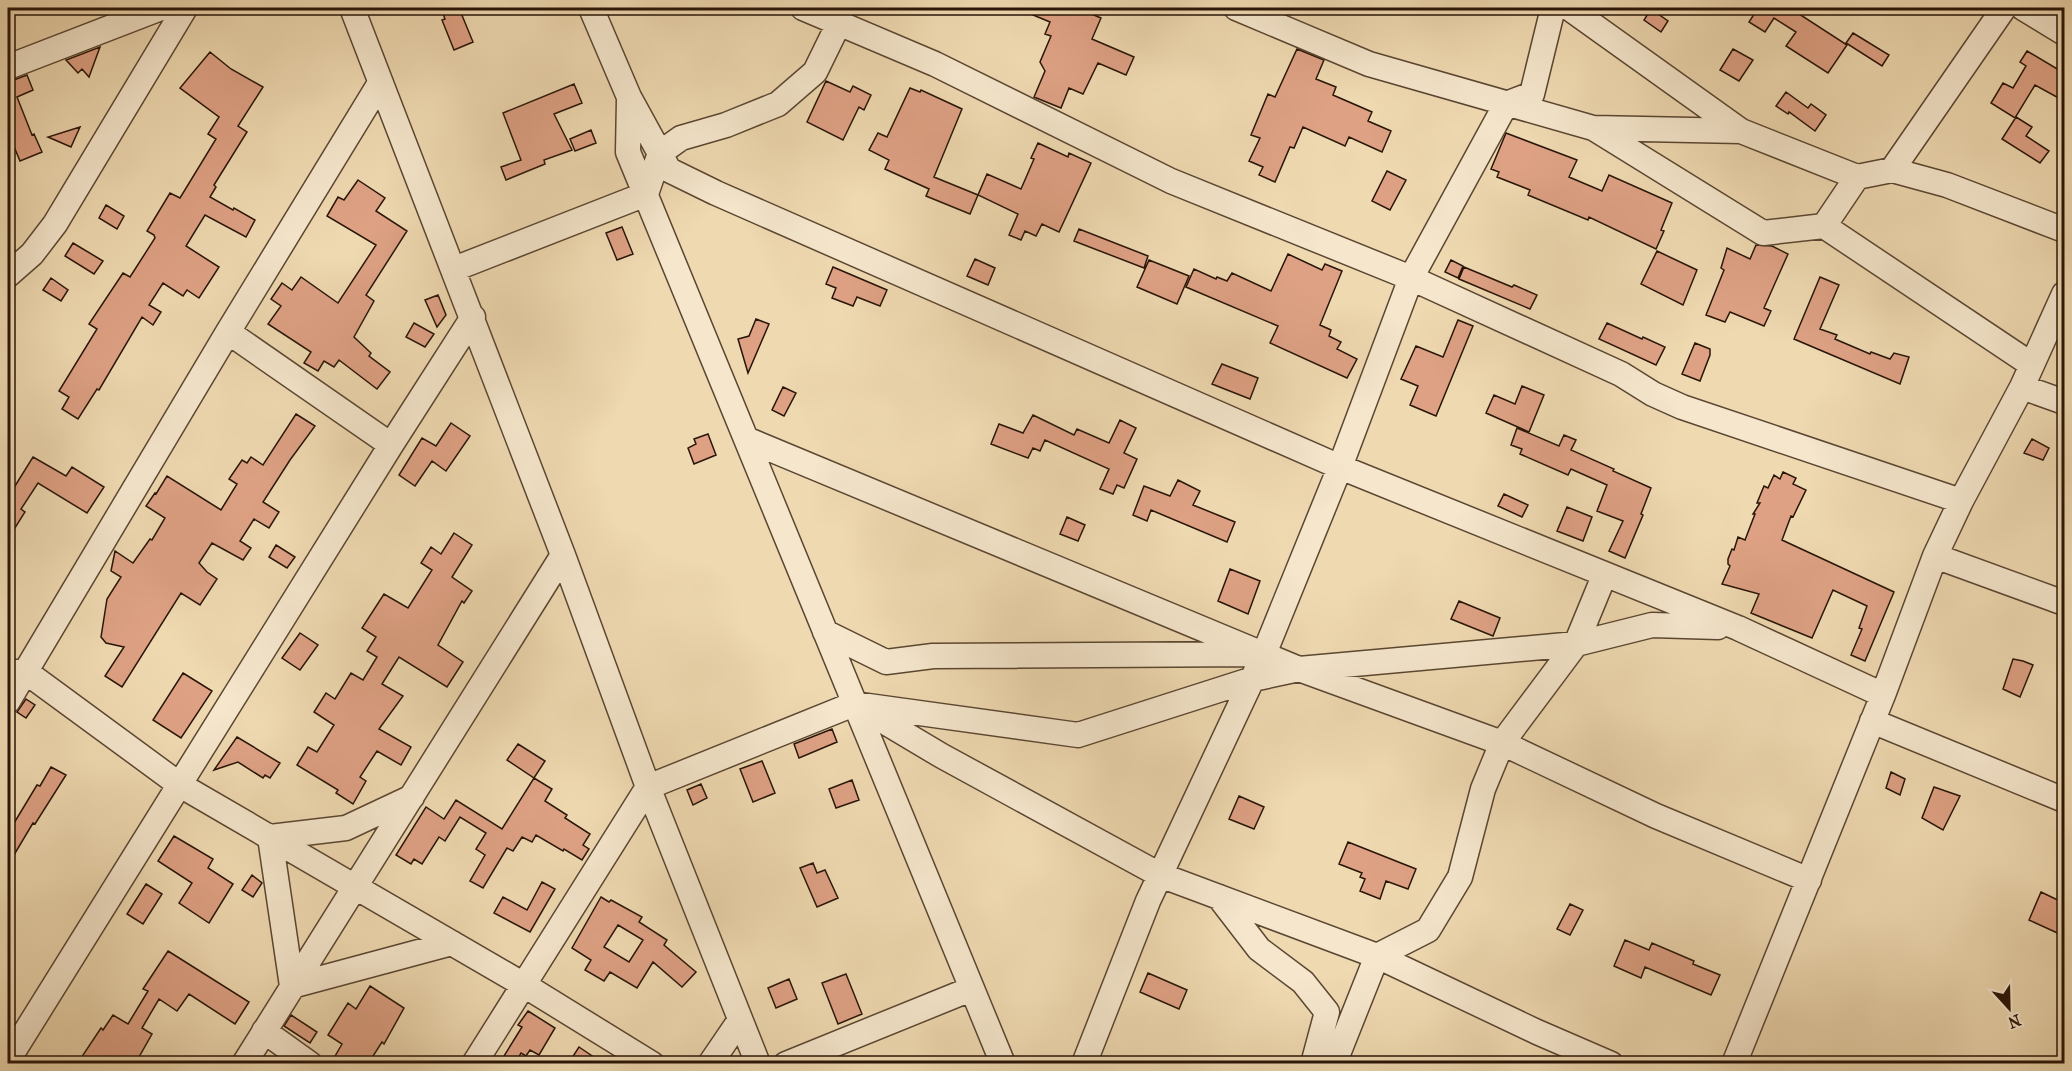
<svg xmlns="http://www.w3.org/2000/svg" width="2072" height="1071" font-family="'IM FELL French Canon',serif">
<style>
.building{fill:#dea184;stroke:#281508;stroke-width:1.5;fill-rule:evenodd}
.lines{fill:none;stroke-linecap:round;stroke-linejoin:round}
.minor-casing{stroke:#5a4632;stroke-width:27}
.minor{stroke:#f5e6cc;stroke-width:24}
</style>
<rect width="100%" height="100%" fill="#efd9b1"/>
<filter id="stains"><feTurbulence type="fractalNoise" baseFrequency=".00333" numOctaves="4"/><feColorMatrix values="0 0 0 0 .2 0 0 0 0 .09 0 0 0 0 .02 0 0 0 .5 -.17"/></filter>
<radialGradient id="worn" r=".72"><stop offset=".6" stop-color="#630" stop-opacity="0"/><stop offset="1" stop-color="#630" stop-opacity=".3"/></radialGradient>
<!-- building -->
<path class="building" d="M441,8H459L473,42L454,50L442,20L445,19Z
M1016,8H1077L1101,18L1092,39L1134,57L1126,75L1098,63L1083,94L1069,88L1061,108L1034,97L1045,71L1040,62L1051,36L1045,34L1050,22Z
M1758,8H1790L1847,45L1828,73L1786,46L1796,32L1774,18L1765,32L1749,22Z
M1651,9L1668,21L1661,32L1644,20Z
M1853,33L1889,55L1882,66L1846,43Z
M100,47L89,77L82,69L78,73L66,60Z
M1297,49L1324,60L1316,79L1336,87L1333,95L1372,112L1368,121L1391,131L1382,152L1349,137L1345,146L1303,127L1294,148L1290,147L1275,182L1259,175L1263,167L1249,161L1260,138L1251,135L1268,94L1275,97Z
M1733,49L1753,60L1739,81L1720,70Z
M2027,51L2064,73V101L2035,85L2015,118L1991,103L2003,83L2013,88L2026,66L2020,62Z
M210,52L231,69L263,87L238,126L247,132L214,185L216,187L210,197L233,210L234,208L255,220L246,237L205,215L186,246L219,267L199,298L187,290L183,296L163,283L149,305L161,312L153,325L142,317L99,390L97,389L78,419L62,409L69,397L59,391L97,329L89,324L123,273L130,277L155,238L154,235L147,231L170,193L180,198L216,139L208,134L219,117L180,88Z
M27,75L33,90L17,97L32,135L34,134L42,152L20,161L8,132V81H10L11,85V81Z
M826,81L850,92L853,86L871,95L864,110L859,107L843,140L807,122Z
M574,84L582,103L554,114L572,150L544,160L545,164L506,180L501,167L521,160L503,113Z
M910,88L920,92L921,90L962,109L934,177L978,195L970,214L926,196L929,189L885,169L889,160L869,150L878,133L887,137Z
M1786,92L1808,108L1811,104L1826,115L1815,131L1789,112L1788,114L1776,106Z
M2016,117L2032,127L2026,136L2049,151L2040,163L2002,139Z
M80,127L71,147L48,137Z
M591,130L596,143L575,151L570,139Z
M1506,133L1577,160L1569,177L1602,191L1609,175L1672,203L1661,230L1664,231L1656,249L1589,217L1588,220L1528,195L1530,190L1497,177L1499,172L1491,169Z
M1038,143L1068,157L1069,153L1091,163L1059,232L1042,224L1036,236L1025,231L1021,240L1009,235L1018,214L978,195L987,174L1021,189L1034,159L1031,158Z
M1387,171L1406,180L1390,210L1372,201Z
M358,180L385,198L376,211L407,231L366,295L374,301L354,337L371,353L369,356L390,372L377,389L339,360L334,367L324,361L318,371L304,363L311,352L268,324L281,306L271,299L282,283L292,290L301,277L338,303L376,245L327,216L338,197L344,200Z
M106,205L124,216L117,229L99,218Z
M622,227L633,254L617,260L606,233Z
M1079,229L1148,256L1144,268L1074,241Z
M73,243L103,261L94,274L65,256Z
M1756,245L1772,246L1788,254L1764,308L1771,311L1764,326L1730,312L1725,322L1706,315L1724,270L1721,268L1727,248L1750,259Z
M1657,251L1697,270L1683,305L1641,284Z
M1288,254L1322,270L1325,264L1342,271L1320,325L1331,330L1329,336L1341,342L1337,349L1357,359L1347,378L1270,343L1278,326L1186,287L1194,269L1216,279L1217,277L1227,281L1232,273L1271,291Z
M975,259L995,268L988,285L967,276Z
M1149,260L1189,276L1177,304L1137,287Z
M1451,260L1463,266L1458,278L1445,272Z
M833,267L887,290L880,306L857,297L853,306L832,298L836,288L826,284Z
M1464,267L1512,287L1514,285L1537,295L1530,309L1459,279Z
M1820,277L1839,285L1820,329L1837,335L1835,339L1870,354L1871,352L1890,359L1894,353L1909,357L1900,384L1794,339Z
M51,278L68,290L61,301L43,290Z
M438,295L446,315L437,327L425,300Z
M756,319L769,324L748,373L738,339L749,336Z
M1458,320L1473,326L1436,416L1410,405L1418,386L1401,379L1416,346L1443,357Z
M414,323L434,334L425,347L406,337Z
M1607,323L1642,339L1643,337L1665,347L1656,365L1599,339Z
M1695,343L1710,349V355L1700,381L1682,374Z
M1222,364L1258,378L1250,399L1212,384Z
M1522,386L1544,395L1529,432L1486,413L1494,395L1515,404Z
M783,387L796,393L784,416L772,410Z
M296,414L315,426L290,460L263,502L279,512L269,528L254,519L240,541L251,548L243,560L212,543L199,563L207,572L217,579L200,605L181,593L122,687L105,676L124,647L106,643L101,637L107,599L121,577L111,571L115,551L133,563L150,539L152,540L165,518L146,506L155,493L156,494L167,476L221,510L237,484L229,479L242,460L247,463L251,457L263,465Z
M1033,415L1074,435L1077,429L1109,443L1120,420L1136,428L1124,453L1137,459L1124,488L1117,485L1113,494L1100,489L1109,469L1045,440L1040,451L1033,448L1028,458L991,444L999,424L1023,433Z
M451,423L470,436L446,471L432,461L415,486L399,475L422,438L436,446Z
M1517,428L1559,446L1564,435L1576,440L1571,450L1614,469L1613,471L1651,488L1641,514L1643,515L1625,558L1609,551L1623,521L1597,511L1607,485L1571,469L1568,475L1520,454L1522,449L1511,445Z
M708,434L716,455L694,464L688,448L696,444L694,439Z
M2032,439L2049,448L2043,460L2024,453Z
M33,457L66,476L72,467L104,487L87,513L38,483L21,509L25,512L8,539V480L15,486Z
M1783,472L1796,478L1793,484L1806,490L1793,517L1791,516L1782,540L1894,592L1865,661L1851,655L1862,629L1859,628L1867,606L1833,590L1812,638L1751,613L1759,594L1722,584L1730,566L1728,564V559L1732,549L1734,550L1738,537L1745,540L1755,514H1753L1760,503H1757L1764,486L1768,488L1774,475L1780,479Z
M1178,480L1200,491L1193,505L1235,522L1227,542L1151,510L1147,521L1133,515L1144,486L1170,496Z
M1504,494L1528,505L1522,517L1498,506Z
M1567,507L1592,517L1583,541L1557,531Z
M1067,517L1085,525L1078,541L1060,534Z
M454,533L472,545L452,577L472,591L464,603L462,601L438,645L463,662L447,687L399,657L382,684L403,696L379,729L411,747L401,765L377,751L360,777L366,781L353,804L336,793L338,790L297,765L308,747L317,752L334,725L314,712L326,693L335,699L351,673L363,680L377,657L367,651L376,637L362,628L384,594L408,608L432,570L421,563L431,547L441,554Z
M276,545L295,557L287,568L269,557Z
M1230,569L1260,581L1248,614L1218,601Z
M1459,601L1500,618L1493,636L1451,619Z
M300,633L318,645L300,670L282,658Z
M2013,659L2023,661L2033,665L2020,697L2003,689Z
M183,673L212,691L181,738L153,720Z
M26,699L35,705L26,718L17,712Z
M832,729L837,742L799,758L794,744Z
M237,737L280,763L270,778L265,775L263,778L238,762L214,770Z
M518,744L545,761L534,778L507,760Z
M762,761L775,793L753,802L740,769Z
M51,767L66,775L35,824L33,823L8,865V833L37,785L40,786Z
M1891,772L1905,779L1900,795L1886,788Z
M534,778L552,789L545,801L567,815L565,818L590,834L583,845L589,849L582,860L564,849L563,851L536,835L532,842L522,837L513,851L507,848L483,888L470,881L485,855L476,849L486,833L460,817L445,841L439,837L422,864L414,859L411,864L396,855L426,807L444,819L456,800L502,829Z
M852,780L859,800L836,808L829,789Z
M701,784L707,798L693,805L687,790Z
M1934,787L1960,796L1943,830L1922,818Z
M1239,796L1264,807L1254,829L1229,819Z
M174,836L213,859L208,868L233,884L209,923L179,903L192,883L158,861Z
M1348,842L1416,869L1408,889L1386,881L1380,899L1360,891L1365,879L1360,877L1362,873L1339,864Z
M813,863L817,873L825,870L838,898L817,907L800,868Z
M252,875L262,883L253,897L242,890Z
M542,882L555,889L530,932L494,913L503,897L527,910Z
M146,884L162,894L143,924L127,914Z
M2041,892L2064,903V936L2029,920Z
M601,897L609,902L611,900L642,917L639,922L667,940L664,945L696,972L682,987L653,962L637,988L610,972L604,981L585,970L591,960L572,948ZM618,925L643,940L629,962L604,947Z
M1570,904L1583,910L1570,935L1557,929Z
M1625,940L1649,950L1652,943L1694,961L1693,964L1720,975L1711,995L1645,967L1641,978L1614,966Z
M168,951L249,1002L235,1024L189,994L177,1011L159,999L142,1028L152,1034L135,1064H89L81,1058L101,1028L103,1030L113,1015L128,1024L148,991L143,989Z
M1148,973L1187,990L1179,1009L1140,992Z
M846,974L862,1014L838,1024L822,983Z
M789,979L797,999L776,1008L768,988Z
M370,986L404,1008L384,1044L382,1042L368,1064H344L334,1058L342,1044L328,1035L348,1003L356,1009Z
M528,1011L555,1028L539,1055L530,1050L526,1056L521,1053L515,1064H499L522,1027L518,1025Z
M291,1015L317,1032L310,1043L284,1026Z
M579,1047L604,1064H568Z"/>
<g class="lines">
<!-- minor casing -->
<g class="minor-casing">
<path id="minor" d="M352,8L563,555L648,787L758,1064
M591,8L629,97L669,170L716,193L1340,467L1738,628L1883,695
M803,8L935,64L1171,181L1411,278L1621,374L1653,394L1682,407L1961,501
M1236,8L1369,64L1593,128L1741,131
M1569,8L1741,131L1857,177L1892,170L1947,185L2064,230
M2023,8L2064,33
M8,67L161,8
M629,99L628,152L1003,1064
M1595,129L1763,233L1824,226
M1892,170L2004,8
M1857,177L1824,226L2032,365
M454,269L646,194L660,153L681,138L726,125L778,104L815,72L839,23
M8,275L32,254L55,224L185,8
M228,332L391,445
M2022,387L2064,402
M746,439L1299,669L1502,743L1656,816L1809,880
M1935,556L2064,603
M825,632L886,662L933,656L1253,654
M8,672H26L180,785L524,985L652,1064
M8,701L228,332L380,83
M863,709L942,756L1160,875L1377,956L1537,1032L1611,1064
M1872,721L2064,800
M412,797L346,828L270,837L292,986L452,943
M1219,897L1259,949L1303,982L1327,1012L1313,1064
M264,1031L310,1064
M8,1060L391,445L473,317
M244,1064L563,555
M474,1064L648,787L854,704L1078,735L1253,679L1299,669L1576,644L1652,625L1718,627
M710,1064L740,1020
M786,1064L971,989
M1084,1064L1148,901L1264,654L1340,467L1411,278L1506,104L1532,94L1553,8
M1334,1064L1377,956L1428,930L1460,877L1483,789L1502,743L1576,644L1604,576
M1734,1064L1883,695L1935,556L1961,501L2022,387L2064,294"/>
</g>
<!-- minor -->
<use href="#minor" class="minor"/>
</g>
<!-- margin -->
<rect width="2072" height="1071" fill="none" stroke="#efd9b1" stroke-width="30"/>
<rect x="9" y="9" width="2054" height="1053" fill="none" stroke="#281508" stroke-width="3"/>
<rect x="15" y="15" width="2042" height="1041" fill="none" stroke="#281508" stroke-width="1.5"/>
<!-- north arrow -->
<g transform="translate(2009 1008) rotate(158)" stroke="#f5e6cc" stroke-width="4.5" paint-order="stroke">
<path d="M0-4.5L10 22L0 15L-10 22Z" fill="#281508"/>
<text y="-9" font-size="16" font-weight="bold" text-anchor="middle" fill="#281508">N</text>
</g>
<rect width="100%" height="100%" filter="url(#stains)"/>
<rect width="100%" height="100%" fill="url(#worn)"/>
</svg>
